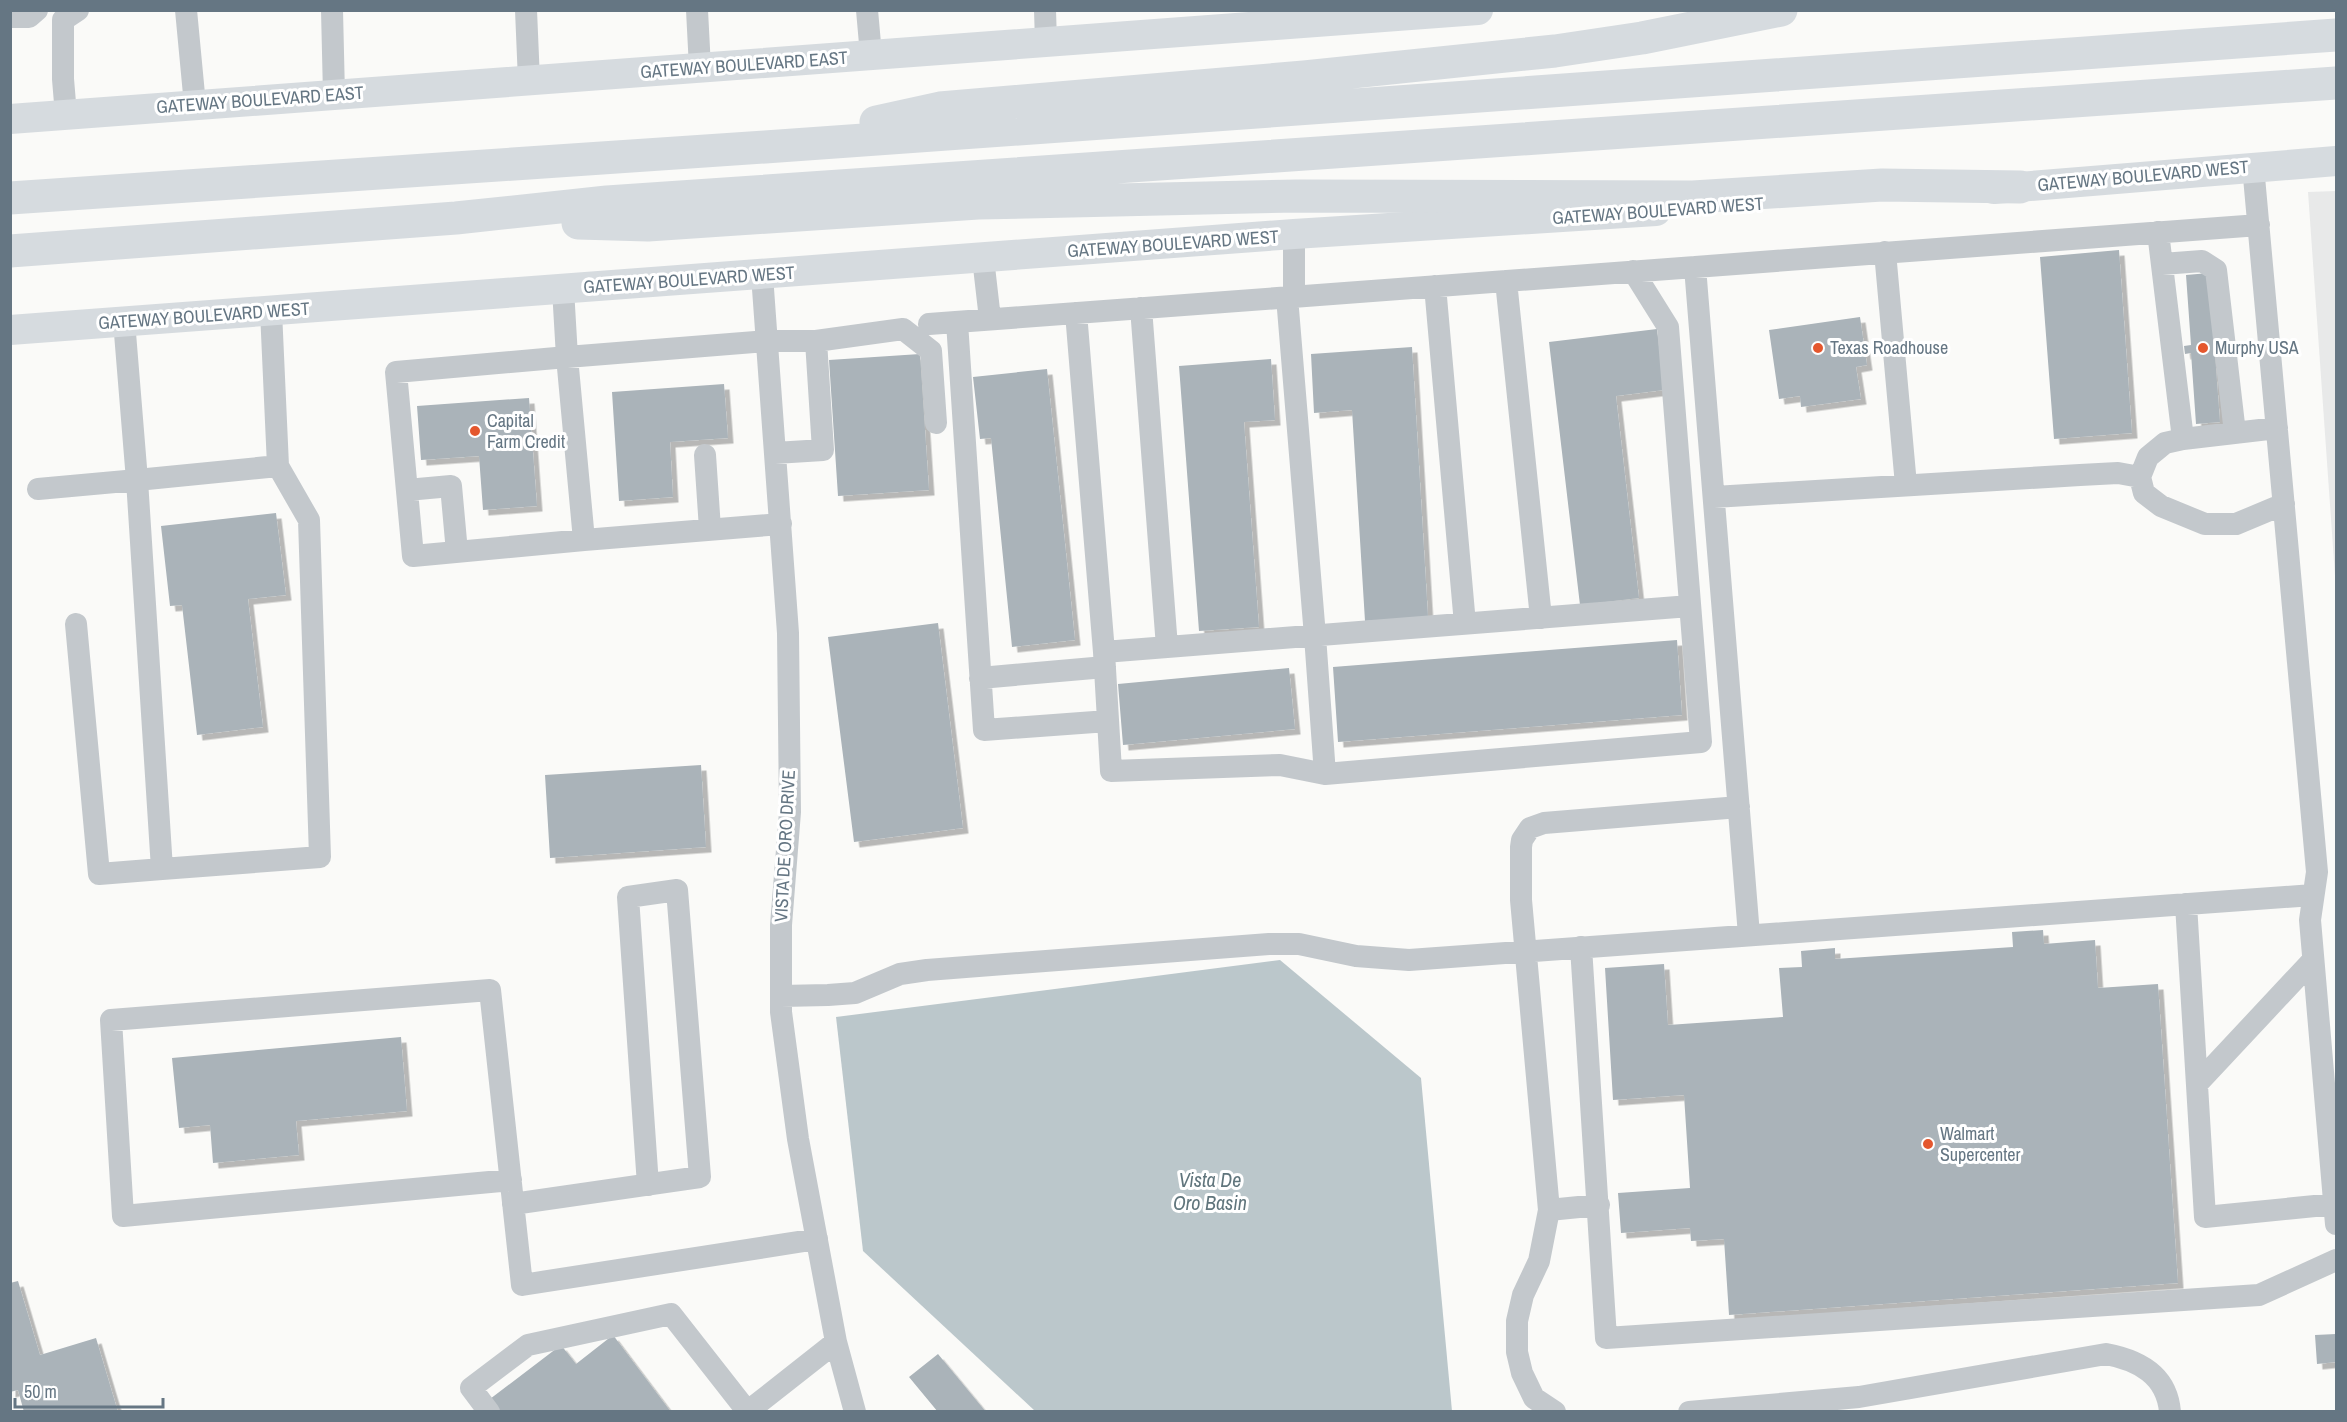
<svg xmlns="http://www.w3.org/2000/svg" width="2347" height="1422" font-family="'Archivo Narrow',sans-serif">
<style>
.built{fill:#e8e9e9}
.water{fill:#bbc7cb}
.building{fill:#aab3b9;filter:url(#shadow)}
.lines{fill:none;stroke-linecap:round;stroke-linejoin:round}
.minor{stroke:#c3c8cc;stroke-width:22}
.major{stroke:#d6dbdf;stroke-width:30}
.highway{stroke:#d6dbdf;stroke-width:33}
.poi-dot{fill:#e4572e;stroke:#fff;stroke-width:2}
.labels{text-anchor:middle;stroke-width:6;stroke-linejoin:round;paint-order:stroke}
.street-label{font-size:18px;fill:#657683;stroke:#fff}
.poi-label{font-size:18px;fill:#657683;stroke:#fff;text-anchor:start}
.water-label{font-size:20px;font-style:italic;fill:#60757c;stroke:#fff}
</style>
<defs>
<filter id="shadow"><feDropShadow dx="5.5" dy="5.5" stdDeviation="0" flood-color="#0004"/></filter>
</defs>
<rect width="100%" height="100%" fill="#fafaf8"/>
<!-- built -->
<path class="built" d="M2336,191V590L2308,192Z"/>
<!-- water -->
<path class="water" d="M1280,960L1421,1078L1452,1411H1035L863,1251L836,1017Z"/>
<!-- building -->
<path class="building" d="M2119,250L2132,433L2054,439L2040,257Z
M2209,273L2220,422L2196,424L2191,353L2185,354L2184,346L2191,345L2186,275Z
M1860,317L1867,365L1856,367L1861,399L1801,407L1800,396L1779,399L1769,330Z
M1657,329L1664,390L1616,396L1639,598L1580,605L1549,342Z
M1412,347L1428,617L1365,621L1352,410L1314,413L1311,354Z
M920,354L929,490L838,496L829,360Z
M1271,359L1275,420L1244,422L1259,627L1199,631L1179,366Z
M1047,369L1075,640L1012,647L991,438L980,439L973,377Z
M724,384L728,438L670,442L673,497L619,501L612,392Z
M529,398L537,506L483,510L479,456L421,460L417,406Z
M276,513L286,595L248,599L263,727L197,735L182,605L170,606L161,526Z
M938,623L963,828L854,842L828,637Z
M1677,640L1682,715L1338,742L1333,667Z
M1289,668L1295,729L1123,745L1118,684Z
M701,765L706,847L550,858L545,775Z
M2043,930L2044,944L2095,940L2098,988L2158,984L2178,1283L1729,1315L1724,1239L1691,1241L1690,1228L1621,1233L1618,1193L1690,1188L1684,1095L1613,1100L1605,968L1664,964L1668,1025L1783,1017L1779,968L1802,967L1801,951L1835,948V959L2013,947L2012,932Z
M401,1037L407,1111L296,1121L299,1155L213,1163L210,1125L179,1128L172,1058Z
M18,1281L40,1355L96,1338L118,1412H24L18,1390L10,1392V1283Z
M2336,1334V1362L2317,1364L2315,1335Z
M613,1335L671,1412H499L490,1399L561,1345L576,1364Z
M938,1354L986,1412H938L909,1377Z"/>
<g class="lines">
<!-- minor -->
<path class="minor" d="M186,10L195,105
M332,10L334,95
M526,10L529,81
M697,10L700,68
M867,10L871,55
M1045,10L1046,42
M10,17H29L37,10
M66,115L63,79V20L78,10
M2253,166L2317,872L2310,920L2336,1224
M2158,232L2183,439
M1294,234V297
M1885,252L1906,485
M983,258L990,319
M2162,264L2202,261L2216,270L2235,433
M1695,267L1749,935
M762,275L788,633L790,812L781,925V1012L798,1139L836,1342L855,1412
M1506,281L1541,618
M1435,286L1465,624
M563,289L567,357L396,372L413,556L584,540
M1287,297L1315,636L1325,774
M1141,308L1167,647
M1076,313L1104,652L1111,771L1280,765L1325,774L1701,742L1668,327L1633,271
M124,321L137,480L278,466L271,311
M957,322L984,730L1108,721
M929,324L2259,225
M2277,428L2183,439L2165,443L2148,457L2140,477L2144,493L2161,506L2205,524H2236L2284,504
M775,453L823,450L816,341
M705,455L710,529
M38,489L137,480L162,869L320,857L309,520L278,466
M407,490L451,486L457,552
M1714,497L2080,475L2118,473L2140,477
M781,524L584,540L567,357L767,341H816L903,329L931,351L936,423
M76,624L99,874L162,869
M1104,652L1690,606
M980,678L1105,667
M2186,904L2205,1217L2335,1204
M1581,947L1606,1338L2259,1295L2336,1260
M781,996L828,995L855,993L900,974L927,970L1269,944H1299L1356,956L1409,960L2313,895
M2197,1084L2313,960
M511,1180L123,1216L111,1020L490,990L522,1285L817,1239
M513,1204L700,1177L677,890L628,897L648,1185
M1549,1210L1599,1205
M489,1412L471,1388L528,1345L671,1314L747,1411
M747,1412L836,1342
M1555,1412L1534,1398L1522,1373L1517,1352V1321L1523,1295L1539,1261L1549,1210L1521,900V847L1522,840L1530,828L1544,823L1739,807
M1689,1412L1859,1397L2106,1354C2138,1360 2167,1375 2170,1412"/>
<!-- major -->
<path class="major" d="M10,119L1478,10
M1994,189L2336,161
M10,330L1294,234L1656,211"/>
<!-- highway -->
<path class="highway" d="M876,122L940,108L1304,77L1555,51L1642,38L1781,10
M10,198L765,147L2336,35
M578,223L648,225L978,203L1297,196L1693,197L1882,185L2020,187
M10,251L456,218L607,202L2336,83"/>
</g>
<!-- markers -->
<g class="poi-dot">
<circle cx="1818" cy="348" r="6"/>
<circle cx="2203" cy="348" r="6"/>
<circle cx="475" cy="431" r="6"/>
<circle cx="1928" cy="1144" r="6"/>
</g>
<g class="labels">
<!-- street labels -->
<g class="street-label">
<text transform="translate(744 65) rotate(-4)" y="6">GATEWAY BOULEVARD EAST</text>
<text transform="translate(260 100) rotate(-4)" y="6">GATEWAY BOULEVARD EAST</text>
<text transform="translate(2143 176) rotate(-5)" y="6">GATEWAY BOULEVARD WEST</text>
<text transform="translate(1658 211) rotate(-4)" y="6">GATEWAY BOULEVARD WEST</text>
<text transform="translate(1173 244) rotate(-4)" y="6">GATEWAY BOULEVARD WEST</text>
<text transform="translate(689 280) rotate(-4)" y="6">GATEWAY BOULEVARD WEST</text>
<text transform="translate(204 316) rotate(-4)" y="6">GATEWAY BOULEVARD WEST</text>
<text transform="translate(785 846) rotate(-87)" y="6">VISTA DE ORO DRIVE</text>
</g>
<!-- poi labels -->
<g class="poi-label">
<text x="1830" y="354">Texas Roadhouse</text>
<text x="2215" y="354">Murphy USA</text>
<text x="487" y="427">Capital<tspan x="487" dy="21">Farm Credit</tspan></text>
<text x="1940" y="1140">Walmart<tspan x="1940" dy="21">Supercenter</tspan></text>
</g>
<!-- water labels -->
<g class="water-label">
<text x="1210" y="1187">Vista De<tspan x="1210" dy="23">Oro Basin</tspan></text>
</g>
</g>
<!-- border -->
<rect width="2347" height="1422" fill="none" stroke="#657683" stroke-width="24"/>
<!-- scale -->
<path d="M15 1398v9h148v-9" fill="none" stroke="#657683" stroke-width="3"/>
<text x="24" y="1398" font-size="18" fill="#657683" stroke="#ffffff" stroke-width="4.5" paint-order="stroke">50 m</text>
</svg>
